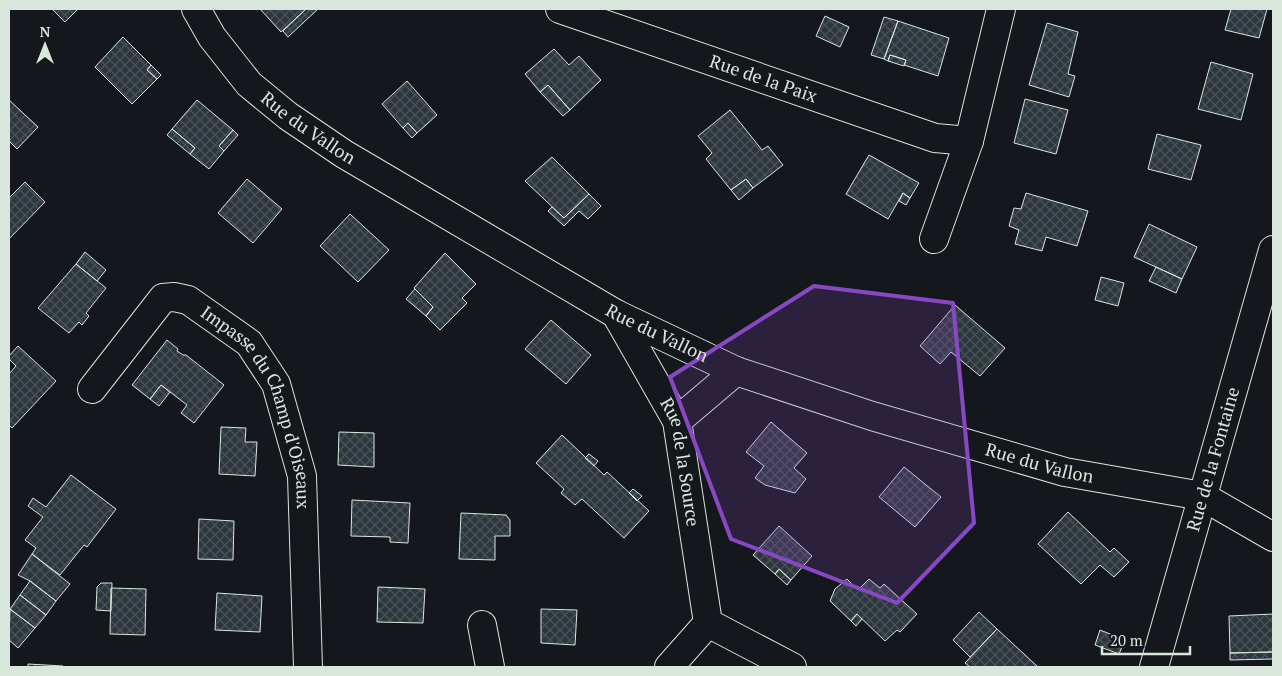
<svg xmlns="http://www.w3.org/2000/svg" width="1282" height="676" font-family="'PT Serif',serif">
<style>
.building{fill:url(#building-cross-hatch);stroke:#d8e6dc}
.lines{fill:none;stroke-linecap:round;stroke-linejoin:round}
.minor-casing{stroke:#d8e6dc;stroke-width:30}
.minor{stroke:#14181c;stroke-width:28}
.marked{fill:#8948c3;fill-opacity:0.2;stroke:#8948c3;stroke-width:4;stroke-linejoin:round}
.labels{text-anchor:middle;stroke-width:4;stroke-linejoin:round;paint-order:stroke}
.street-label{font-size:18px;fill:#d8e6dc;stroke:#14181c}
</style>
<defs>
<pattern id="building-cross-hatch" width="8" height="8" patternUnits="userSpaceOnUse" patternTransform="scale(1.25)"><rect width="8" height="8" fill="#2c363c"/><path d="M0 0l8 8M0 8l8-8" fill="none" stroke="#4a5358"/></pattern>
</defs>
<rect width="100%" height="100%" fill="#14181c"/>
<!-- building -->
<path class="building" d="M52,9H78L65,22Z
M260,9H306L281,32Z
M306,9H318L288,37L283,31Z
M1231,9H1267L1259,38L1225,30Z
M825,16L849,27L840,47L816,36Z
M884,17L898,21L884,59L871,55Z
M898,21L949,38L938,76L904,65L906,60L890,55L888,61L884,59Z
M1047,23L1078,32L1068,74L1075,76L1069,97L1029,85Z
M123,37L151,65L147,70L157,79L132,104L95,67Z
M554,49L569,65L579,56L601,80L570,110L548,85L540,92L525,74Z
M890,55L906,60L904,66L888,61Z
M1211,62L1253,74L1241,120L1198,109Z
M151,65L161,75L157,79L147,70Z
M407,81L437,115L417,133L408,123L403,128L382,104Z
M548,85L570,110L563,116L540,92Z
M1025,99L1068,110L1056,154L1014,143Z
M9,100L38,127L17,149L9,141Z
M197,100L233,130L219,146L224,151L209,169L190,154L195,148L172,129Z
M730,110L762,150L768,146L783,165L753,188L746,179L731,190L706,159L712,153L698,136Z
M408,123L417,133L412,138L403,128Z
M172,129L195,148L190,154L167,135Z
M233,130L238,135L224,151L219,146Z
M1157,134L1201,145L1191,180L1148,169Z
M869,155L919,183L910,198L903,193L888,219L846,194Z
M552,157L589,194L564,218L525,181Z
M247,179L282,209L253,243L218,213Z
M746,179L753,188L739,200L731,190Z
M25,182L45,202L9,239V196L10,197Z
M903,193L910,198L906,205L899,201Z
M1026,193L1088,211L1077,246L1046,237L1042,251L1015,244L1019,230L1009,226L1014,208L1021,209Z
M589,194L601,206L588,219L579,211L564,226L548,211L552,207L564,218Z
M350,214L389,250L358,282L320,246Z
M1149,224L1197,247L1182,279L1134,257Z
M85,252L106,270L97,281L76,264Z
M445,253L476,284L462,298L467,303L440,330L426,316L433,307L414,288Z
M76,264L106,288L86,313L89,316L82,325L79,322L69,333L38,308Z
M1156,267L1182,279L1176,293L1149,281Z
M1101,277L1124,283L1118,306L1095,300Z
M415,289L433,307L426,316L406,299Z
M955,305L1005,348L980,376L951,352L940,364L920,346Z
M551,320L591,355L566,384L525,349Z
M167,340L178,349L177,351L183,355H186L224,385L194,423L181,413L187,405L161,385L150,399L132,385Z
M18,346L56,381L12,428L9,425V374L16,366L9,359V356Z
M161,385L170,392L159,406L150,399Z
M771,422L807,453L794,468L806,479L795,493L765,485L755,478L764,466L746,452Z
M221,427L246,428L245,442H257L255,476L219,474Z
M339,432L374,433V467L338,465Z
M562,435L604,475L607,472L649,511L624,538L582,499L575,505L561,493L564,489L536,463Z
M589,454L598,461L594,466L585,458Z
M904,467L941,497L915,527L879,497Z
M71,475L116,509L87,547L84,545L60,575L32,554L36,548L25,540L43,517L28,506L33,498L46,507Z
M633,489L642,496L637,501L629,493Z
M352,500L410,503L408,543L390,542V537L351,536Z
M1068,512L1110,552L1114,548L1129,562L1114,577L1100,565L1081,584L1038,544Z
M461,513L506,515L510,520V536H495V560L459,559Z
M199,519L234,521L233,560L198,559Z
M779,526L812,556L791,580L779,569L775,574L753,555Z
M32,554L70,584L56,601L30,581L18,575Z
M779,569L791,580L787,585L775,574Z
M847,579L858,590L869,579L880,588L884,584L917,614L900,632L897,630L885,641L857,614L851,621L830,601L835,589Z
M30,581L56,601L46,615L20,595Z
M101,583H112L111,611L96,610L97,587Z
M378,587L425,589L423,623L377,622Z
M111,588L146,589L145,635L110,634Z
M217,593L262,596L260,632L215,630Z
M20,595L46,615L35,628L10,609Z
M10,609L35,628L18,648L9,640Z
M541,609L577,610L575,645L541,643Z
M979,612L997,629L970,657L953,640Z
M857,614L862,619L856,626L851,621Z
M1273,614V652L1230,653L1229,616Z
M997,629L1038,667H970L965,663Z
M1100,630L1125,640L1119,654L1095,645Z
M1273,652V659L1230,660V653Z
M28,664L63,666L62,667H28Z"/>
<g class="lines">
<!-- minor casing -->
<g class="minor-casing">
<g id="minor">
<path id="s1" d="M196,9L212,37L249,84L288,116L344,154L616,314L736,371L872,416L1065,472L1202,496L1273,537"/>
<path id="s2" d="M560,9L935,138L969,141"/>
<path d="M934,239L969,141L1001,9"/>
<path id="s3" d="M616,314L677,421L708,623L792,667"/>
<path id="s4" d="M92,389L163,298L174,297L188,300L249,343L276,384L302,476L308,667"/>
<path d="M677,421L736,371"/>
<path d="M482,625L490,667"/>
<path d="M669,667L708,623"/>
<path id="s5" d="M1154,667L1273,250"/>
</g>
</g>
<!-- minor -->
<use href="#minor" class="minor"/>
</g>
<!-- marked area -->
<path class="marked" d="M814,286L953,303L974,523L897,603L731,539L670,377Z"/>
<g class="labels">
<!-- street labels -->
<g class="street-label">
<text dy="6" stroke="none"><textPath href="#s2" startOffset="215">Rue de la Paix</textPath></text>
<text dy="6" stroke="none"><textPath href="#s1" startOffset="166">Rue du Vallon</textPath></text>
<text dy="6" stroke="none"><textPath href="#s1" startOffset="571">Rue du Vallon</textPath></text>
<text dy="6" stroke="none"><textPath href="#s4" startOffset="276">Impasse du Champ d'Oiseaux</textPath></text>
<text dy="6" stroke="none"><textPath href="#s5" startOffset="216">Rue de la Fontaine</textPath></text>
<text dy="6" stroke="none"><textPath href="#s1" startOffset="976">Rue du Vallon</textPath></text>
<text dy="6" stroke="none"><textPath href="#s3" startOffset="164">Rue de la Source</textPath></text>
</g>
</g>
<!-- border -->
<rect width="1282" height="676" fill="none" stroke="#d8e6dc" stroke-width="20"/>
<!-- north arrow -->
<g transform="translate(45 45)" stroke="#14181c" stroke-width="4" paint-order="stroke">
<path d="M0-4L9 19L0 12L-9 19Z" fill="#d8e6dc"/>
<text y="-8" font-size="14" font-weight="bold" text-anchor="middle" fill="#d8e6dc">N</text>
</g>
<!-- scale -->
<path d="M1102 646v8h88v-8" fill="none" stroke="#d8e6dc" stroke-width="2.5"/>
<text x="1110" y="646" font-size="15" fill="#d8e6dc" stroke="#14181c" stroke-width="4" paint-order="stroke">20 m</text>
</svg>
